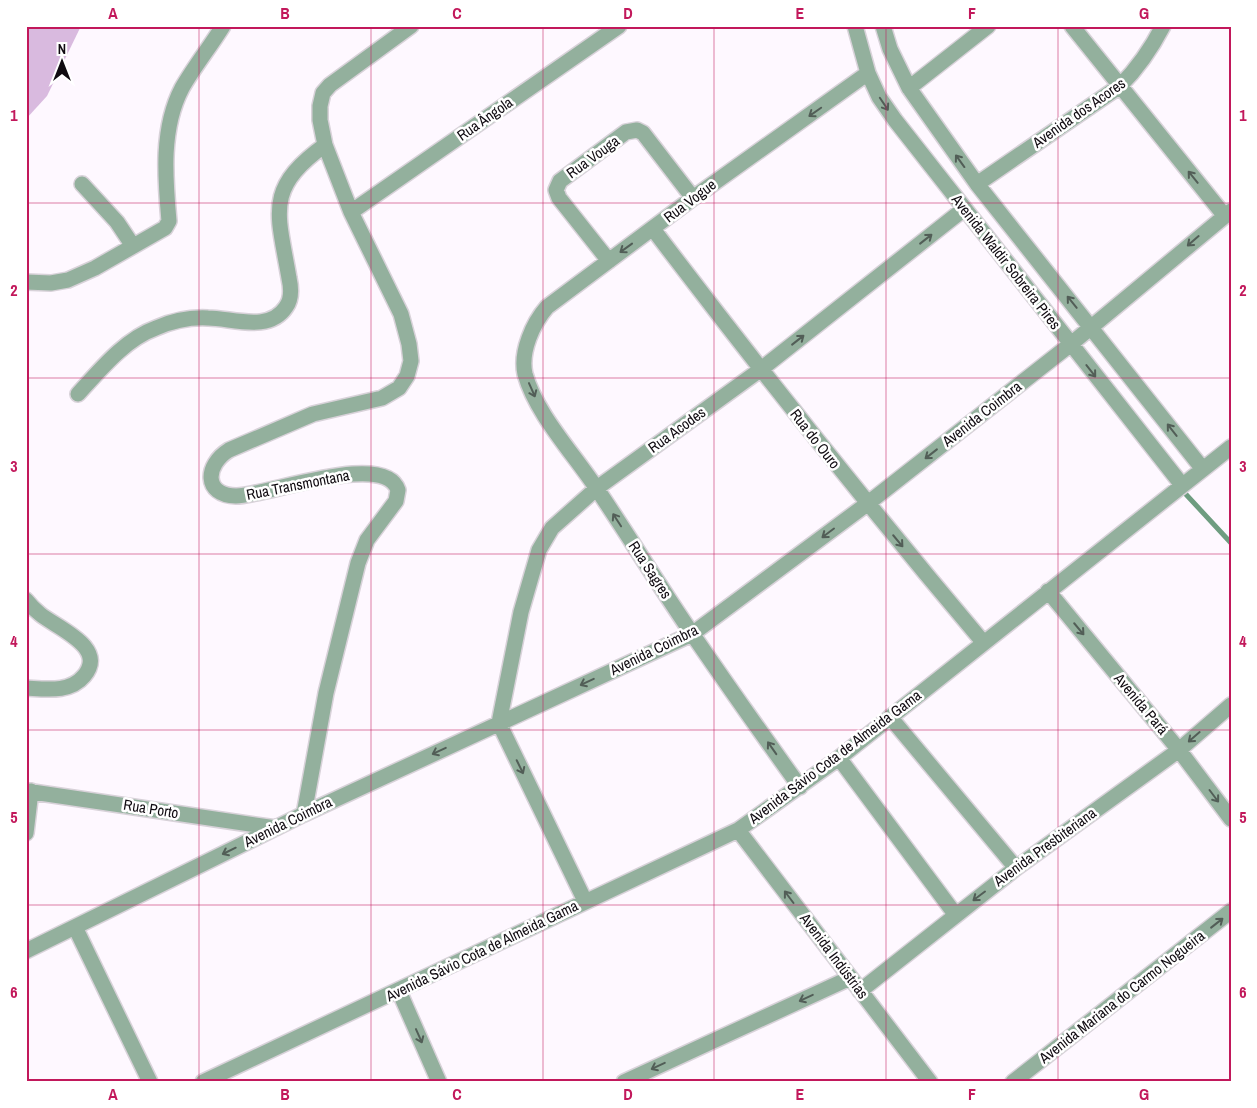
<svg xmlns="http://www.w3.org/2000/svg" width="1257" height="1108" font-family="'Archivo Narrow',sans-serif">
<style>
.green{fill:#d9badf}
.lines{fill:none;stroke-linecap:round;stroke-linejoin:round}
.stream{stroke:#6e9d80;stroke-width:5}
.minor-casing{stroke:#d8d2d9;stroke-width:18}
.minor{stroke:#93b09d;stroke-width:15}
.oneway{stroke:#525e57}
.grid{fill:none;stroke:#c2185b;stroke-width:1;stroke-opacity:0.55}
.labels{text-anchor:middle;stroke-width:5;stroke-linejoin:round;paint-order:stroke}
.street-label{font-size:15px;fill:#100b11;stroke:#fff}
.neatline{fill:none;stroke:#c2185b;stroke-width:2}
.grid-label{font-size:16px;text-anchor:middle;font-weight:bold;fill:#c2185b}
</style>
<rect width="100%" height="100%" fill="#fef8ff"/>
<!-- green -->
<path class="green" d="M26,26H81L47,96L26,119Z"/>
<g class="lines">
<!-- stream -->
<path class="stream" d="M1181,489L1231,543"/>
<!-- minor casing -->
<g class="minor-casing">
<path id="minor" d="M855,26L868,73L879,97L895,120L1182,485
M883,26L890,49L909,88L977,184L1202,468
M1072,26L1224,215
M909,88L988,26
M82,184L117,222L133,246
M977,184L1120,86C1138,68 1151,49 1163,26
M351,212L619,26
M653,229C760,370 869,507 983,642
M609,261L559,198L556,190L560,181L626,132L637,130L643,133L693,198
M26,282L51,283L68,280L95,268L165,228L169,221C165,177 161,128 182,88C194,67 210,47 223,26
M78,394C100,370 125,339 156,328C172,321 189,317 208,318C232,318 269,333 286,307C292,299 291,287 289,278C278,213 264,189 325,145
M1048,591L1179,750L1231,819
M26,600C30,605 35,610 40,614C57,628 108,647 84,676C70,693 46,689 26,688
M890,717L1016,868
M839,758L955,914
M800,787C764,737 728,686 693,635C660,587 630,538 597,489C574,454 536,414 525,374C520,352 533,323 547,307L693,198L868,73
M26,791L276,828
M304,814L326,693L358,563L367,540L396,501L398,490C385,450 266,496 236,496C203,495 205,465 229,450L313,414L382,398L399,388L407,376L411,361L409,344L401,314L351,212L325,145L320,120V106L323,93L330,85L411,26
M738,830L930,1082
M26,833L31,791
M585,901L499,723L521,612L539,550L552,528L597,488L760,370L964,209
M75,927L150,1082
M26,951L304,814L692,634L867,504L1071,344L1231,211
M399,991L439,1082
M860,991L1016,868L1179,750L1231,705
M203,1082L738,830L839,758L1231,447
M624,1082L850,978
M1013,1082L1231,911"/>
</g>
<!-- minor -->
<use href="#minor" class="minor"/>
</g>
<!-- one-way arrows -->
<defs><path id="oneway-shaft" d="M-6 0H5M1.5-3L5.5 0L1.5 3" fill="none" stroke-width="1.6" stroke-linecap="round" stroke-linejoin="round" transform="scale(1.25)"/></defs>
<g class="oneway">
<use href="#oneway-shaft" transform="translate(884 104) rotate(56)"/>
<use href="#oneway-shaft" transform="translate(815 112) rotate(145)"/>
<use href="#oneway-shaft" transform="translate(960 161) rotate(-126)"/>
<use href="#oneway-shaft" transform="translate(1193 177) rotate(-129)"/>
<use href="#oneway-shaft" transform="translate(926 239) rotate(-38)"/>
<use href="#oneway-shaft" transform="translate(1193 241) rotate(139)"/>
<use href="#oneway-shaft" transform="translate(626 248) rotate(144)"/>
<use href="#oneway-shaft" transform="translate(1072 302) rotate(-129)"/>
<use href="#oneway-shaft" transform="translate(798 340) rotate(-38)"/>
<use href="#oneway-shaft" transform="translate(1091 371) rotate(52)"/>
<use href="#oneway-shaft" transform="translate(532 390) rotate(66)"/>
<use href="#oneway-shaft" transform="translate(1172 430) rotate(-128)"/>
<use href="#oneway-shaft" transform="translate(931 454) rotate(142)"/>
<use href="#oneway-shaft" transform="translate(617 520) rotate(-123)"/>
<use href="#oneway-shaft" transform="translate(828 533) rotate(143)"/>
<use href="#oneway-shaft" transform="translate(898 541) rotate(50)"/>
<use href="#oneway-shaft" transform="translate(1079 629) rotate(50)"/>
<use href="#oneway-shaft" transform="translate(587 682) rotate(155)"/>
<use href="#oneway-shaft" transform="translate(1194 737) rotate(139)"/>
<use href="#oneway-shaft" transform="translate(772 748) rotate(-125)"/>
<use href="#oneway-shaft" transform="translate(439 751) rotate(155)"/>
<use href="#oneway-shaft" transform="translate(520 767) rotate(64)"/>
<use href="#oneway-shaft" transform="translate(1214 796) rotate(53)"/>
<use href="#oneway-shaft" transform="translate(229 851) rotate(154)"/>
<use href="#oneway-shaft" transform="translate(979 896) rotate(143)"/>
<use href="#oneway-shaft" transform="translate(789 897) rotate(-127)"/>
<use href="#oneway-shaft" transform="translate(1217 923) rotate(-38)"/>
<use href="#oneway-shaft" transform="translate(806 998) rotate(155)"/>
<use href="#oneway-shaft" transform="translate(419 1036) rotate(66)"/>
<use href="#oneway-shaft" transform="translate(658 1066) rotate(155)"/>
</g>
<!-- grid -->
<path class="grid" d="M199,26V1082M371,26V1082M543,26V1082M714,26V1082M886,26V1082M1058,26V1082M26,203H1231M26,378H1231M26,554H1231M26,730H1231M26,905H1231"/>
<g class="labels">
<!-- street labels -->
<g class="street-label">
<text transform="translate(1079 113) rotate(-35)" y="5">Avenida dos Acores</text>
<text transform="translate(485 119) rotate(-35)" y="5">Rua Ângola</text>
<text transform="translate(593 157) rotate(-36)" y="5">Rua Vouga</text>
<text transform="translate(690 201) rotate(-37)" y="5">Rua Vogue</text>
<text transform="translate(1006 262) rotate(52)" y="5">Avenida Waldir Sobreira Pires</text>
<text transform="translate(982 414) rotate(-38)" y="5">Avenida Coimbra</text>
<text transform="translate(677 430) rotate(-36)" y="5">Rua Acodes</text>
<text transform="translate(815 439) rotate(52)" y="5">Rua do Ouro</text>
<text transform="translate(298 485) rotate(-11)" y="5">Rua Transmontana</text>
<text transform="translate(650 570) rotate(57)" y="5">Rua Sagres</text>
<text transform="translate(654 650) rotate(-26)" y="5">Avenida Coimbra</text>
<text transform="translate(1141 704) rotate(50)" y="5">Avenida Pará</text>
<text transform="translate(835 757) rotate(-37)" y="5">Avenida Sávio Cota de Almeida Gama</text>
<text transform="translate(151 809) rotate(9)" y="5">Rua Porto</text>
<text transform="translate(288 822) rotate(-26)" y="5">Avenida Coimbra</text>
<text transform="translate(1045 847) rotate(-36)" y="5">Avenida Presbiteriana</text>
<text transform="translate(482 951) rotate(-26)" y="5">Avenida Sávio Cota de Almeida Gama</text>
<text transform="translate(834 956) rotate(53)" y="5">Avenida Indústrias</text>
<text transform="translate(1122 997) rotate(-38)" y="5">Avenida Mariana do Carmo Nogueira</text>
</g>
</g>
<!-- border -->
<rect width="1257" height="1108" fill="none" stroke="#ffffff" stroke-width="55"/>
<!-- north arrow -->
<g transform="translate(62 62)" stroke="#ffffff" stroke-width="4" paint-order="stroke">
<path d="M0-4L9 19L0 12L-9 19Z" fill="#100b11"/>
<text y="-8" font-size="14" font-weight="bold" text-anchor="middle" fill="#100b11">N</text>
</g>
<rect x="28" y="28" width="1202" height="1052" class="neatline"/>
<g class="grid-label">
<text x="113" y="19">A</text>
<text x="285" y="19">B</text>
<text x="457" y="19">C</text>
<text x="628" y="19">D</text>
<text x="800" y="19">E</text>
<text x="972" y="19">F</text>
<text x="1144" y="19">G</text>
<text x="14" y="121">1</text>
<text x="1243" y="121">1</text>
<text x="14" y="296">2</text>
<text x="1243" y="296">2</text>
<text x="14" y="472">3</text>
<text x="1243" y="472">3</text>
<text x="14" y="647">4</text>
<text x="1243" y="647">4</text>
<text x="14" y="823">5</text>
<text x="1243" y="823">5</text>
<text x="14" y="998">6</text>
<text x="1243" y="998">6</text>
<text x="113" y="1100">A</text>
<text x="285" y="1100">B</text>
<text x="457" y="1100">C</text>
<text x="628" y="1100">D</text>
<text x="800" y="1100">E</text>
<text x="972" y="1100">F</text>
<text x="1144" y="1100">G</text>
</g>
</svg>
